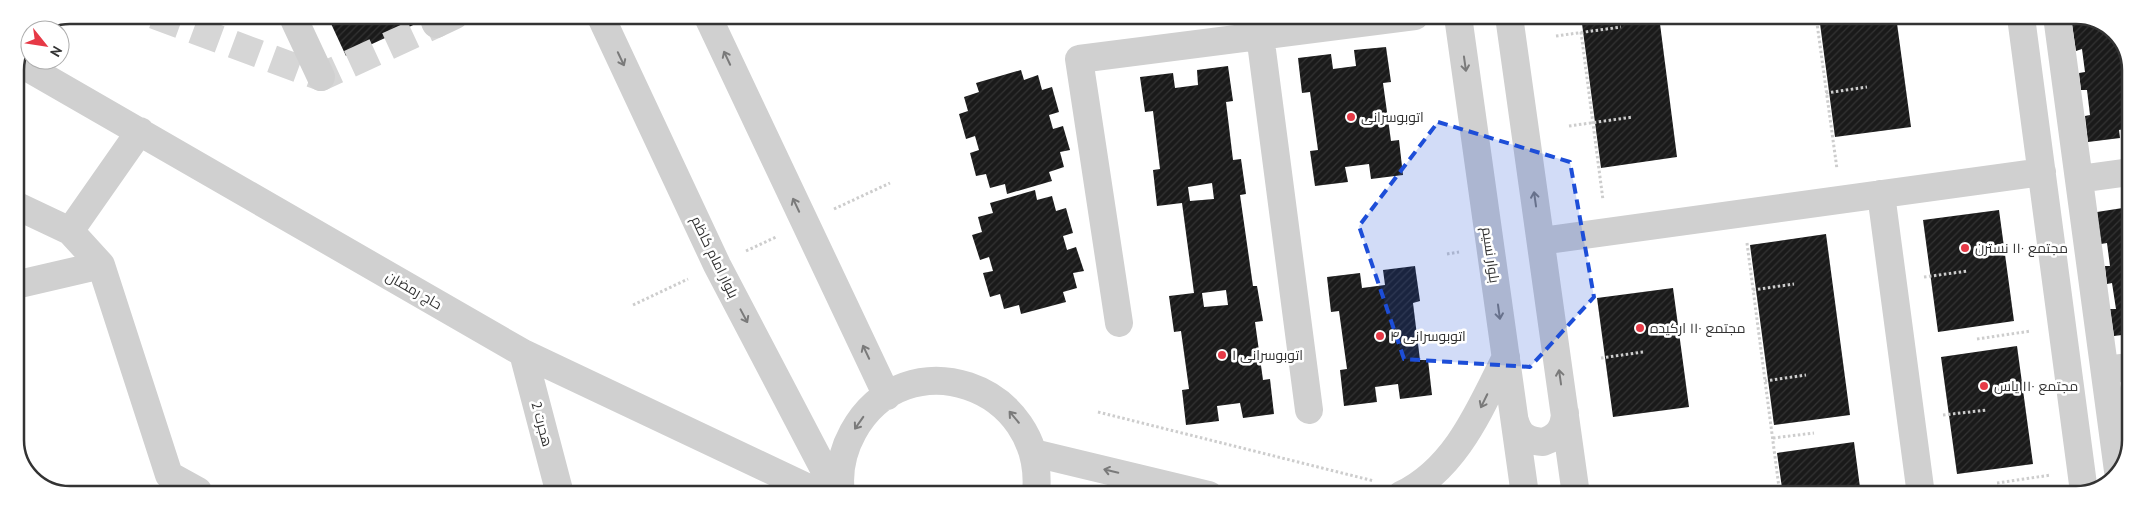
<svg xmlns="http://www.w3.org/2000/svg" width="2146" height="510" font-family="'PT Sans',Cairo,sans-serif">
<style>
.building{fill:url(#building-hatch);fill-rule:evenodd}
.lines{fill:none;stroke-linecap:round;stroke-linejoin:round}
.minor-tunnel{stroke:#d6d6d6;stroke-width:28;stroke-dasharray:28 14;stroke-linecap:butt}
.path{stroke:#cdcdcd;stroke-width:3;stroke-dasharray:2.5 2.5;stroke-linecap:butt}
.minor{stroke:#d0d0d0;stroke-width:28}
.oneway{stroke:#7a7a7a}
.marked{fill:#1d4ed8;fill-opacity:0.2;stroke:#1d4ed8;stroke-width:4;stroke-dasharray:10 6;stroke-linejoin:round}
.poi-dot{fill:#e63946;stroke:#fff;stroke-width:2}
.labels{text-anchor:middle;stroke-width:5;stroke-linejoin:round;paint-order:stroke}
.poi-label{font-size:14px;fill:#333;stroke:#fff;text-anchor:start}
.street-label{font-size:14px;fill:#333;stroke:#fff}
.rim{fill:none;stroke:#333;stroke-width:2.5}
</style>
<defs>
<pattern id="building-hatch" width="6" height="6" patternUnits="userSpaceOnUse" patternTransform="scale(1.25)"><rect width="6" height="6" fill="#1a1a1a"/><path d="M-1 1l2-2M0 6l6-6M5 7l2-2" fill="none" stroke="#333"/></pattern>
</defs>
<rect width="100%" height="100%" fill="#fff"/>
<!-- building -->
<path class="building" d="M327,15H422L424,20L346,56Z
M1581,16H1659L1677,157L1601,168Z
M1819,16H1896L1911,127L1835,137Z
M2083,16L2117,34L2131,63L2130,128L2119,130L2120,138L2088,142L2085,116L2090,115L2087,90H2081L2079,73L2085,72L2082,49L2076,51L2071,18Z
M1386,47L1391,82L1383,83L1391,141L1399,140L1403,175L1371,179L1369,164L1345,167L1348,182L1315,186L1310,151L1318,150L1310,92L1302,93L1298,58L1331,54L1333,69L1356,66L1354,50Z
M1228,66L1233,101L1226,102L1233,160L1241,159L1246,194L1240,195L1253,286H1257L1263,321L1255,322L1263,380L1270,379L1274,414L1243,418L1240,403L1217,406L1219,421L1186,425L1182,390L1189,389L1181,331L1174,332L1169,296L1194,293L1182,203L1157,206L1153,170L1160,169L1153,111L1145,112L1140,77L1173,73L1175,88L1198,85L1197,70ZM1212,183L1214,199L1190,201L1188,187ZM1226,290L1228,305L1204,307L1202,293Z
M1021,70L1024,80L1038,75L1042,90L1052,87L1059,112L1049,115L1053,129L1063,126L1070,150L1060,152L1064,167L1049,172L1052,181L1007,194L1005,184L990,188L986,174L976,176L970,153L979,150L975,136L966,139L959,114L968,111L964,97L979,92L976,83Z
M1035,190L1037,200L1052,196L1056,211L1066,208L1073,233L1063,236L1067,250L1076,247L1084,271L1073,273L1077,288L1063,292L1066,302L1021,314L1019,305L1004,309L1000,294L990,297L983,273L993,271L989,257L980,260L972,235L982,232L978,217L993,213L990,203Z
M2129,207L2130,334L2114,336L2110,309H2116L2112,283L2107,284L2105,266H2110L2107,243L2101,244L2097,212Z
M1999,210L2014,321L1938,332L1923,220Z
M1826,234L1850,415L1774,425L1750,245Z
M1415,266L1420,301L1413,303L1420,360H1428L1432,395L1400,399L1398,384L1375,387L1377,402L1344,406L1340,370L1347,369L1339,311L1331,312L1327,277L1360,273L1362,288L1385,285L1383,270Z
M1673,288L1689,407L1613,417L1597,298Z
M2017,346L2033,464L1957,474L1941,357Z
M2130,401V434H2127L2122,402Z
M1854,442L1861,495H1783L1777,453Z"/>
<g class="lines">
<!-- minor-tunnel -->
<path class="minor-tunnel" d="M154,15L321,77L436,24L432,15"/>
<!-- path -->
<path class="path" d="M1816,16L1837,169
M1581,32L1603,200
M1556,36L1621,27
M1826,93L1867,87
M1569,126L1633,117
M834,209L890,183
M1747,243L1780,495
M746,251L776,237
M1447,254L1459,252
M1924,277L1968,271
M1753,290L1794,284
M633,305L688,279
M1977,339L2031,331
M1601,358L1643,352
M1765,381L1806,375
M1098,412L1374,481
M1943,415L1987,410
M1773,438L1814,433
M1997,483L2051,475"/>
<!-- minor -->
<path class="minor" d="M292,15L321,77
M600,15L717,265L837,494
M707,15L887,396
M1458,16L1525,495
M1509,16L1576,495
M2025,16L2021,17L2084,492
M2057,16L2118,471
M436,24L455,15
M1260,35L1309,410
M18,62L523,353L821,494
M2079,179L2130,172
M1881,194L1921,495
M15,205L70,231L101,265L169,475L198,491L199,494
M70,231L140,131
M1541,241L2042,172
M15,285L101,265
M1119,323L1079,59L1415,16
M523,353L560,494
M2105,370L2130,367
M1515,421C1519,436 1528,441 1543,442C1558,437 1564,429 1565,413
M1034,453L1209,495
M841,494C838,472 842,452 853,432C905,337 1047,384 1036,494
M1401,495C1456,469 1480,409 1506,357"/>
</g>
<!-- one-way arrows -->
<defs><path id="oneway-shaft" d="M-6 0H5M1.5-3L5.5 0L1.5 3" fill="none" stroke-width="1.6" stroke-linecap="round" stroke-linejoin="round" transform="scale(1.25)"/></defs>
<g class="oneway">
<use href="#oneway-shaft" transform="translate(727 58) rotate(-115)"/>
<use href="#oneway-shaft" transform="translate(621 59) rotate(65)"/>
<use href="#oneway-shaft" transform="translate(1465 64) rotate(82)"/>
<use href="#oneway-shaft" transform="translate(1535 199) rotate(-98)"/>
<use href="#oneway-shaft" transform="translate(796 205) rotate(-115)"/>
<use href="#oneway-shaft" transform="translate(1499 312) rotate(82)"/>
<use href="#oneway-shaft" transform="translate(744 316) rotate(62)"/>
<use href="#oneway-shaft" transform="translate(866 352) rotate(-115)"/>
<use href="#oneway-shaft" transform="translate(1560 377) rotate(-98)"/>
<use href="#oneway-shaft" transform="translate(1484 401) rotate(116)"/>
<use href="#oneway-shaft" transform="translate(1014 417) rotate(-130)"/>
<use href="#oneway-shaft" transform="translate(859 423) rotate(125)"/>
<use href="#oneway-shaft" transform="translate(1111 471) rotate(-167)"/>
</g>
<!-- marked area -->
<path class="marked" d="M1438,122L1570,162L1594,297L1530,367L1404,359L1359,226Z"/>
<!-- markers -->
<g class="poi-dot">
<circle cx="1351" cy="117" r="5"/>
<circle cx="1965" cy="248" r="5"/>
<circle cx="1640" cy="328" r="5"/>
<circle cx="1380" cy="336" r="5"/>
<circle cx="1222" cy="355" r="5"/>
<circle cx="1984" cy="386" r="5"/>
</g>
<g class="labels">
<!-- poi labels -->
<g class="poi-label">
<text x="1361" y="122">اتوبوسرانی</text>
<text x="1975" y="253">مجتمع ۱۱۰ نسترن</text>
<text x="1650" y="333">مجتمع ۱۱۰ ارکیده</text>
<text x="1390" y="341">اتوبوسرانی ۴</text>
<text x="1232" y="360">اتوبوسرانی ۱</text>
<text x="1994" y="391">مجتمع ۱۱۰ یاس</text>
</g>
<!-- street labels -->
<g class="street-label">
<text transform="translate(1491 255) rotate(82)" y="5">بلوار نسیم</text>
<text transform="translate(715 257) rotate(64)" y="5">بلوار امام کاظم</text>
<text transform="translate(414 290) rotate(30)" y="5">حاج رمضان</text>
<text transform="translate(542 424) rotate(75)" y="5">هجرت 2</text>
</g>
</g>
<!-- crop -->
<path d="M0 0H2146V510H0ZM70 24H2076A46 46 0 0 1 2122 70V440A46 46 0 0 1 2076 486H70A46 46 0 0 1 24 440V70A46 46 0 0 1 70 24Z" fill="#fff" fill-rule="evenodd"/>
<path class="rim" d="M70 24H2076A46 46 0 0 1 2122 70V440A46 46 0 0 1 2076 486H70A46 46 0 0 1 24 440V70A46 46 0 0 1 70 24Z"/>
<!-- north arrow -->
<g transform="translate(45 45) rotate(120)"><circle r="24" fill="#ffffff" stroke="#adadad"/>
<path d="M0-4L9 19L0 12L-9 19Z" fill="#e63946"/>
<text y="-8" font-size="14" font-weight="bold" text-anchor="middle" fill="#333333">N</text>
</g>
</svg>
